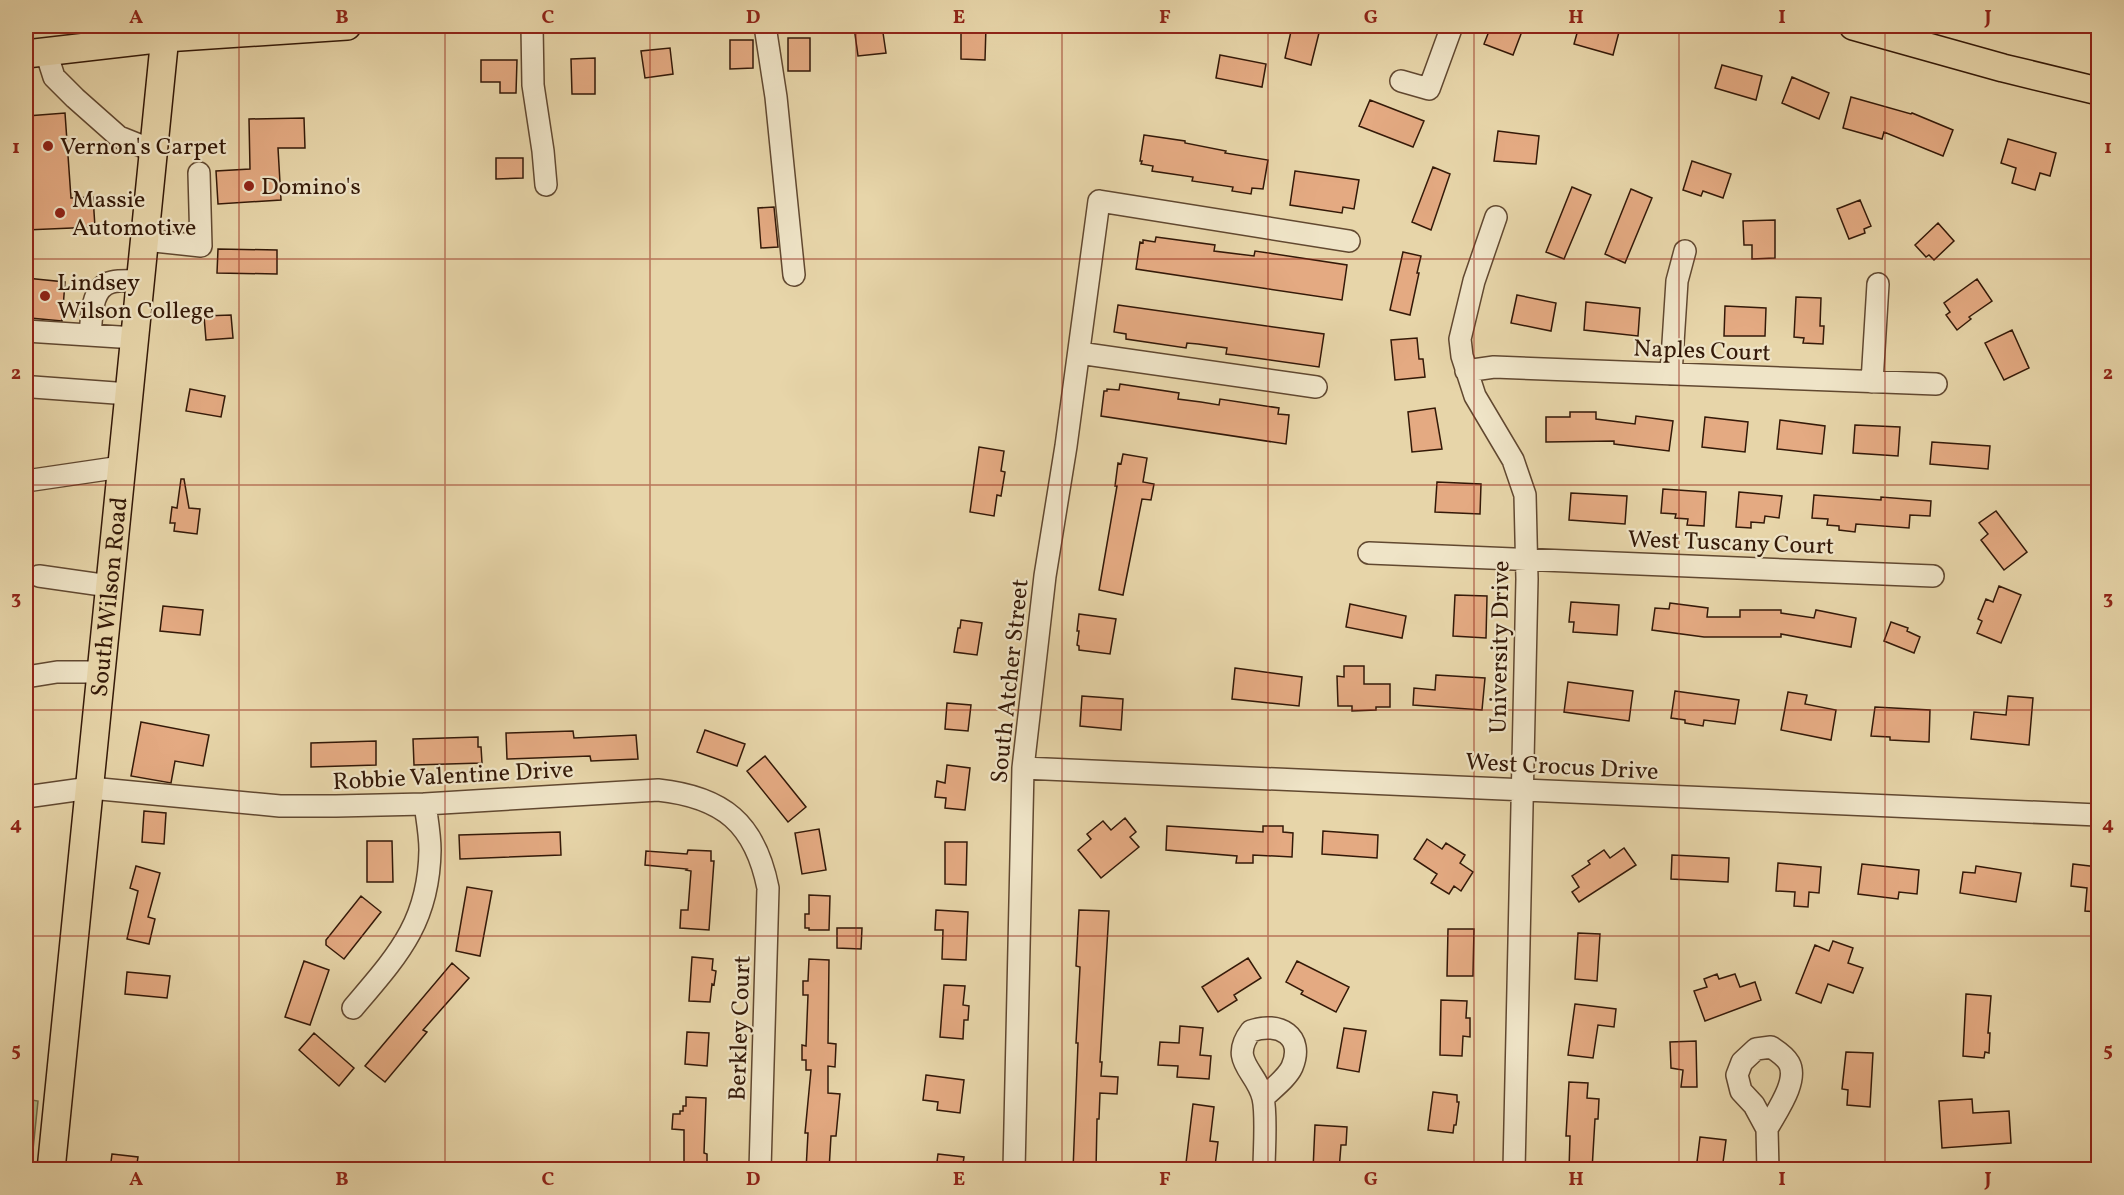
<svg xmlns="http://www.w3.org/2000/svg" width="2124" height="1195" font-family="Vollkorn,serif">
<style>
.green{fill:#b1be8c;stroke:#726c4a;stroke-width:1.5}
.building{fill:#e4aa82;stroke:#341908;stroke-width:1.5}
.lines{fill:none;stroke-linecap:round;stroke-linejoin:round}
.minor-casing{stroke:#614830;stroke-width:24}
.major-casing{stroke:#341908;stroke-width:30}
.minor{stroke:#efe4c7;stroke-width:21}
.major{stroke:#e7d5a9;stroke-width:27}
.grid{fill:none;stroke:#8f2418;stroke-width:1.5;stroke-opacity:0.55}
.poi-dot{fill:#8f2418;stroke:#efe4c7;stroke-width:2}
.labels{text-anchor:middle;stroke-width:4.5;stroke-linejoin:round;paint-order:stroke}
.poi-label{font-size:24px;fill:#341908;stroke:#efe4c7;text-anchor:start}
.street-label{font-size:24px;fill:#341908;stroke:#efe4c7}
.neatline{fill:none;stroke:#8f2418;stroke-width:2}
.grid-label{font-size:20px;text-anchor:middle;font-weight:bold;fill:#8f2418}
</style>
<rect width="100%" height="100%" fill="#e7d5a9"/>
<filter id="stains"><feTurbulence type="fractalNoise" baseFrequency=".00333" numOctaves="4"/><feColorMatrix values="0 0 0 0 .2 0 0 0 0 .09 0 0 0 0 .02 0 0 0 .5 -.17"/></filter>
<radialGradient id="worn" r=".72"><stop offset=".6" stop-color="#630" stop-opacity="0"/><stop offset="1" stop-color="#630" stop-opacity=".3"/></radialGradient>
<!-- green -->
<path class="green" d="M26,1099L38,1101L31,1169H26Z"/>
<!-- building -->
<path class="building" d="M882,26L886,53L858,56L854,27Z
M961,26H986L985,60L961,59Z
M1491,26H1524L1513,55L1484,44Z
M1579,26H1596L1619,32L1613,55L1574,44Z
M1292,27L1319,33L1311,65L1285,58Z
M788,38H810V71H788Z
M730,40H753V68L730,69Z
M670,48L673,74L645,78L641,51Z
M1220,55L1266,64L1262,87L1216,78Z
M595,58V94H572L571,59Z
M481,60H517L516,93H500V82H481Z
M1722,65L1762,76L1756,100L1715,88Z
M1792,77L1829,93L1819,119L1782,103Z
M1851,97L1911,114L1912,113L1953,130L1943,156L1884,132L1882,139L1843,128Z
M1370,100L1424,121L1413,147L1359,126Z
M65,113L71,198L93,197L95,227L26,230V200H33L27,116Z
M304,118L305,148H278L281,200L218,204L216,171L250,169L249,119Z
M1498,131L1539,136L1536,164L1494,161Z
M1144,135L1185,141V143L1226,151L1225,153L1268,160L1263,189L1252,188L1251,194L1232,191L1233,187L1192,181L1193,177L1152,171L1153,166L1141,164L1142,161H1140Z
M2008,139L2056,153L2050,176L2040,173L2035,190L2012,183L2016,168L2001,163Z
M496,158H523V178L496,179Z
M1692,161L1731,174L1723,198L1703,191L1701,196L1683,190Z
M1433,167L1450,174L1431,230L1412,222Z
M1295,171L1359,180L1354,209L1343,207L1342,213L1290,205Z
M1572,187L1591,195L1564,259L1546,252Z
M1631,189L1652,198L1625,263L1605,254Z
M1860,200L1871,226L1864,229L1865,233L1849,239L1837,209Z
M774,207L778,247L761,248L758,208Z
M1775,220V258L1752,259V245H1744L1743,221Z
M1938,223L1954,241L1934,260L1929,255L1926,257L1915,245Z
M1156,237L1215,245L1214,251L1254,256L1255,251L1347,265L1342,300L1136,269L1140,242L1143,243V240L1155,242Z
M218,249L277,250V274L217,273Z
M1403,252L1421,256L1417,273H1419L1410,315L1390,310Z
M26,278L65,282L62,321L30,318L31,311H26Z
M1977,279L1992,301L1969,317L1971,319L1957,330L1946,315L1950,312L1944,303Z
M1517,295L1556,303L1551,331L1511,323Z
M1796,297L1821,298L1820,326H1824L1823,344L1803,343L1804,338L1794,337Z
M1586,302L1640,308L1638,336L1584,330Z
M1118,305L1324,334L1319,367L1234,355L1226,354L1227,348L1198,344L1187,343L1186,348L1126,339V334L1114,332Z
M1725,306L1766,308L1765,336H1724Z
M231,315L233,338L206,340L204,316Z
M2012,330L2029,368L2004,380L1985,343Z
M1417,338L1419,359H1423L1425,377L1395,380L1391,340Z
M1120,384L1179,393L1178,399L1201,402L1219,405L1220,399L1279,408L1278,414L1289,415L1286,444L1101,416L1104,391H1107V389L1119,390Z
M190,389L225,396L221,417L186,411Z
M1435,408L1442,449L1412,452L1408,412Z
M1570,412H1596V419L1635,424L1636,416L1673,421L1669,451L1614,444V441L1546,442V417H1570Z
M1705,417L1748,422L1745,452L1702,447Z
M1780,420L1825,426L1822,454L1777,449Z
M1855,425L1900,427L1898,456L1853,453Z
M1932,442L1990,446L1988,469L1930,464Z
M979,447L1004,451L1001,471L1005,472L1001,496L997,495L994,516L970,512Z
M1123,454L1147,458L1143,482L1154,484L1151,500L1142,499L1123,595L1099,590L1117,486H1115L1118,463L1121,464Z
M181,479H184L189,508L200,509L197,534L174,531L175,523H170L172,507L177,508Z
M1437,482L1481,484L1480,514L1435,512Z
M1663,489L1706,492L1704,526L1687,525L1688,519L1675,518L1676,514L1661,513Z
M1739,492L1782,496L1779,518L1765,516L1764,523L1751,522V528L1736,527Z
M1571,493L1627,496L1625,524L1569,520Z
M1814,495L1881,500V497L1931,501L1930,516L1910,515L1909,528L1856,524L1855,532L1839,530V526L1827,525L1828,519L1812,518Z
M1996,511L2027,552L2004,570L1981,540L1988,534L1979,523Z
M1999,586L2021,595L2001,643L1977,633L1982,621L1978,619L1986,599L1993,602Z
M1455,595L1487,596L1486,638L1453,636Z
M1571,602L1619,605L1617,635L1573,632L1574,622H1569Z
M1670,603L1708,608L1707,617H1740V610H1781V613L1814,618L1816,610L1856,618L1851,647L1781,634V637H1704L1652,630L1655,608L1669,609Z
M1350,604L1406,616L1402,638L1346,627Z
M163,606L203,610L200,635L160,631Z
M1079,614L1116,619L1110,654L1079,650V646L1077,645L1079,631H1077Z
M961,620L982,623L977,655L954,652L958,628H960Z
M1891,622L1908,628L1907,631L1920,637L1914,653L1884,641Z
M1344,666H1364V684H1390V707H1376V710L1352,711V706H1338L1337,676L1344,677Z
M1235,668L1302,677L1299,706L1232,699Z
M1436,675L1485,678L1482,710L1413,705L1414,688L1435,690Z
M1568,682L1633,691L1629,721L1564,712Z
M1675,691L1739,700L1735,724L1704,720L1703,726L1685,723V720L1671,718Z
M1788,692L1807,695L1805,704L1836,710L1831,740L1781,730Z
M1082,696L1123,699L1121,730L1080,726Z
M2008,696L2033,698L2029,745L1971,739L1974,712L2006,715Z
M947,703L971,705L968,731L945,729Z
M1875,707L1930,710L1929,742L1890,740V737L1871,736Z
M141,722L209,735L203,766L175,761L171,783L131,776Z
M705,730L745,744L737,766L697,752Z
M573,731L574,738L636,735L638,759L591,761L590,756L507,759L506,733Z
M478,737V747H481L482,763L414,765L413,739Z
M376,741V765L311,767V743Z
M765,756L806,807L788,822L747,771Z
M947,765L970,768L965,810L945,808L946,798L935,797L937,781L945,783Z
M144,811L166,813L164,844L142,842Z
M1125,818L1136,832L1130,837L1139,847L1101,878L1078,850L1091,839L1087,834L1103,821L1111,830Z
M1167,826L1263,832V826H1283V832L1293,833L1292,857L1253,855V863H1236L1237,856L1166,850Z
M819,829L826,870L802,874L795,833Z
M1323,831L1378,835L1377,858L1322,854Z
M560,832L561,855L460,859L459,835Z
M1427,839L1442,849L1446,843L1465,855L1460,863L1473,872L1461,891L1454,886L1449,894L1431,883L1437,874L1414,859Z
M367,841H392L393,882H367Z
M945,842H967L966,885L945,884Z
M1624,848L1636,865L1579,902L1572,892L1579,887L1572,876L1590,864L1588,861L1604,850L1610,858Z
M688,850L711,851V861H714L709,930L680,928L681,910H688L691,871L686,870L687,869L645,865L646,851L687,854Z
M1672,855L1729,858L1728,882L1671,879Z
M1778,863L1821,867L1819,893L1809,892L1808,907L1794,906L1795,892L1776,891Z
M1862,864L1919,870L1917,894L1899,892L1898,899L1858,894Z
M2073,864L2098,867V912L2085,911L2087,888L2071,886Z
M136,866L160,873L148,917L155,919L149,944L127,939L138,891L130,888Z
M1976,866L2021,873L2016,902L1960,893L1963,872L1975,873Z
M467,887L492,891L480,956L456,951Z
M809,895L830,896L829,930H809V928H805V914H809Z
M361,896L381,912L344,959L326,945V940Z
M936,910L968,912L966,960L942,959L943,930H935Z
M1079,910L1109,911L1100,1062H1102L1101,1076L1118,1077L1117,1094L1100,1093L1099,1119H1097L1096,1170H1073L1078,1043H1076L1080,967L1076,966Z
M837,928H862L861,949L837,948Z
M1448,929H1474L1473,976H1447Z
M1578,933L1600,934L1597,981L1575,979Z
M1833,941L1853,948L1848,963L1863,968L1853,993L1828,984L1821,1003L1796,993L1815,945L1829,951Z
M692,957L713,959L712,970L716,971L714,985L712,984L710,1002L689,1001Z
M1248,958L1261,978L1234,995L1237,1000L1218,1012L1202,987Z
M809,959L829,960L828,1043L836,1044L835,1067L828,1066V1093L840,1094L836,1136H831L829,1170H806L808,1133H805L811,1070H806V1060H802V1045L806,1046L808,995H803V981H808Z
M304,961L329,970L310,1025L285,1017Z
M1297,961L1349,987L1336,1012L1301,994L1303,991L1286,982Z
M452,963L469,978L423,1030L427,1032L385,1082L365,1066Z
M127,972L170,976L167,998L125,994Z
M1717,974L1719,979L1735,974L1740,987L1755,982L1761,1000L1705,1021L1694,991L1707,987L1704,979Z
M944,985L965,986L963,1005L969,1006L968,1020H964L963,1039L940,1037Z
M1966,994L1991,996L1988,1033H1990L1989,1053L1985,1052L1984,1058L1963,1056Z
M1441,1000L1467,1001L1466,1018H1470V1037L1463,1036L1462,1056L1440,1055Z
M1575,1004L1616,1009L1614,1027L1598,1025L1593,1058L1568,1055Z
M1180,1026L1203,1028L1200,1055L1211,1056L1209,1079L1177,1077L1178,1066L1158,1065L1160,1042L1179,1043Z
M1344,1028L1366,1031L1359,1072L1337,1068Z
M687,1032L709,1033L707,1066L685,1064Z
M314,1033L354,1068L339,1086L299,1050Z
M1696,1041L1697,1087H1681L1683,1070L1671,1068L1670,1042Z
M1846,1052L1873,1053L1870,1107L1847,1105L1848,1090L1842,1089Z
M926,1075L964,1080L960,1113L937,1110L938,1102L923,1100Z
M1569,1082L1588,1083L1587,1098L1599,1099L1598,1119H1595L1592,1170H1569L1570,1136H1566Z
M1433,1092L1457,1095V1102H1459L1456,1125H1454L1453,1133L1428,1130Z
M686,1097L706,1098L704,1153L707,1154V1170H684V1130L672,1129L673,1114H680V1111H683V1106H686Z
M1972,1099L1973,1113L2009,1111L2011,1143L1942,1148L1939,1101Z
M1193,1104L1214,1107L1210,1141L1218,1142L1215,1166L1186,1163Z
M1315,1125L1347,1127L1346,1145H1341L1339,1170H1313Z
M1700,1137L1726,1140L1722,1170H1696Z
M112,1154L138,1157L136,1170H110Z
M938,1154L964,1157L962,1170H936Z"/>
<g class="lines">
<!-- minor casing -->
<g class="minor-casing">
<path id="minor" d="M532,26L533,85L543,151L546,185
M765,26L776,97L794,275
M46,52L54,77L75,98L119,137L154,151
M1401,81L1429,89L1452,26
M1496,217L1474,281L1460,339L1462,356L1475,396L1513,460L1525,495L1527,579L1514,1170
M145,240L201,246L199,173
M26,331L135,338
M90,335C92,318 90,287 112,282C121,280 132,281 141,281
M1079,353L1316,387
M1466,371L1494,367L1936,384
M1671,374L1677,281L1685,251
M1872,382L1878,284
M33,387L129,394
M26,481L121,467
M1369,553L1933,576
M39,576L109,586
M26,677L57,672H100
M1023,768L2098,815
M26,797L90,788L280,806H336L425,804L658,790C723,797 755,823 768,888L760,1170
M353,1008C397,956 429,923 430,850C430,835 427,819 425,804
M1263,1098C1272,1089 1287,1078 1292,1067C1305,1036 1279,1021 1251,1031C1228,1061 1257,1071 1263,1098C1267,1115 1264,1151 1264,1170
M1767,1129C1776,1112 1799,1081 1789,1063C1785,1056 1777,1051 1771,1047L1756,1049L1742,1062L1737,1075L1741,1091L1754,1105L1767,1129L1768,1170
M1014,1170L1023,768L1045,576L1066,446L1099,201L1349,241"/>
</g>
<!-- major casing -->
<g class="major-casing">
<g id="major">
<path d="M1853,26L2003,68L2098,91"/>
<path d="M26,54L165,38L347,26"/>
<path id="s1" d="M51,1170L166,26"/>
</g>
</g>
<!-- minor -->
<use href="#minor" class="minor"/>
<!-- major -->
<use href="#major" class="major"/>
</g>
<!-- grid -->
<path class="grid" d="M239,26V1170M445,26V1170M650,26V1170M856,26V1170M1062,26V1170M1268,26V1170M1474,26V1170M1679,26V1170M1885,26V1170M26,259H2098M26,485H2098M26,710H2098M26,936H2098"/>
<!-- markers -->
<g class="poi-dot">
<circle cx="48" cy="146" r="6"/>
<circle cx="249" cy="186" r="6"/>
<circle cx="60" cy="213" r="6"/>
<circle cx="45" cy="296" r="6"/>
</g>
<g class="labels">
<!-- poi labels -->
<g class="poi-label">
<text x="60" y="154">Vernon's Carpet</text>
<text x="261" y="194">Domino's</text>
<text x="72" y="207">Massie<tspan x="72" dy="28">Automotive</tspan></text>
<text x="57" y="290">Lindsey<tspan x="57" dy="28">Wilson College</tspan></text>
</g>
<!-- street labels -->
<g class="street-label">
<text transform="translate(1702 350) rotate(2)" y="8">Naples Court</text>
<text transform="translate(1731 542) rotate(2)" y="8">West Tuscany Court</text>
<text dy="8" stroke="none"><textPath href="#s1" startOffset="576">South Wilson Road</textPath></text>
<text transform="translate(1499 647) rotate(-89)" y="8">University Drive</text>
<text transform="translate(1009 681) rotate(-84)" y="8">South Atcher Street</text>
<text transform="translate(1562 766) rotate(3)" y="8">West Crocus Drive</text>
<text transform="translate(453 775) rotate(-3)" y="8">Robbie Valentine Drive</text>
<text transform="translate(739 1028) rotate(-88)" y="8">Berkley Court</text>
</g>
</g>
<!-- margin -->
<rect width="2124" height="1195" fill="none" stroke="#e7d5a9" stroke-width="66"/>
<rect x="33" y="33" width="2058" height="1129" class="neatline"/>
<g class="grid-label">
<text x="136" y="23">A</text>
<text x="342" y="23">B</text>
<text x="548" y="23">C</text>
<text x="753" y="23">D</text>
<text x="959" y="23">E</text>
<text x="1165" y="23">F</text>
<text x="1371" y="23">G</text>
<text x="1576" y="23">H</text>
<text x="1782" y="23">I</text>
<text x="1988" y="23">J</text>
<text x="16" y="153">1</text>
<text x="2108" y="153">1</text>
<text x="16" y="379">2</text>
<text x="2108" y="379">2</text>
<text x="16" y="604">3</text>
<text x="2108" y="604">3</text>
<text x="16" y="830">4</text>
<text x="2108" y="830">4</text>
<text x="16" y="1056">5</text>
<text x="2108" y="1056">5</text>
<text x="136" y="1185">A</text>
<text x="342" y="1185">B</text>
<text x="548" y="1185">C</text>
<text x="753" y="1185">D</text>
<text x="959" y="1185">E</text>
<text x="1165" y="1185">F</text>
<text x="1371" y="1185">G</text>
<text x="1576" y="1185">H</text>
<text x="1782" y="1185">I</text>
<text x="1988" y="1185">J</text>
</g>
<rect width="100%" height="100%" filter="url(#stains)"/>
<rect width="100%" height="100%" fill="url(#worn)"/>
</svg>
